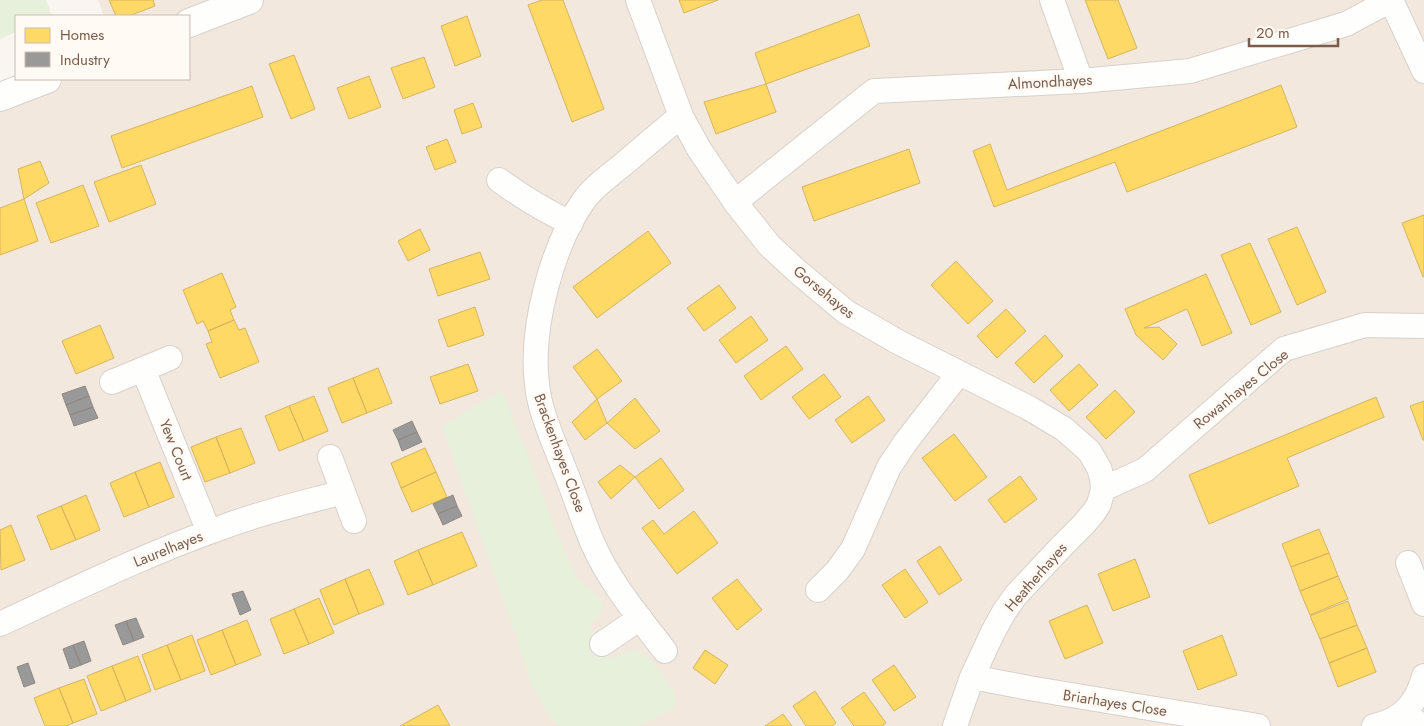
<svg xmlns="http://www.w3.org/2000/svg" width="1424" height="726" font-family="Jost,sans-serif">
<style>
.residential{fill:#f2e8de}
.green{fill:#e7f0db}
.homes{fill:#ffd966;stroke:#d7b45e}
.industry{fill:#999;stroke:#908782}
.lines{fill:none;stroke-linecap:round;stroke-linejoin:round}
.minor-casing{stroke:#d7d1cb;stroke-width:26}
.tertiary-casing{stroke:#d7d1cb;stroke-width:30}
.minor{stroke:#fefefd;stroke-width:24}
.tertiary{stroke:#fefefd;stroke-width:28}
.labels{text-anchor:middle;stroke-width:5;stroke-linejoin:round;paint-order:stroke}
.street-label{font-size:15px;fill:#7a5c4d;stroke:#fffaf3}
</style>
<rect width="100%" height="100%" fill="#f9f5f0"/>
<!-- residential -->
<path class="residential" d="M98,0H1424V726H0V97L47,79H189V16H104Z"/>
<!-- green -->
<path class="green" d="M0,0H46L52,16H16V32L0,39Z
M502,390C511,415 522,439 531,464C545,501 558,538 575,574C580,586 600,591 602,605C603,615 596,621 589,626L611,659L631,650L641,652L652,660L675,693V708L638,726H560L551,719L532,686L515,633L442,426Z"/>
<!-- homes -->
<path class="homes" d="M109,0H153L155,6L129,16H116Z
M542,0H563L604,109L572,122L528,5Z
M679,0H718L684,13Z
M1085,0H1118L1137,48L1108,59Z
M859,14L870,46L766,84L755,53Z
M467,16L481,56L455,66L441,26Z
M294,55L315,109L291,119L269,64Z
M424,57L435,87L403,99L391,68Z
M369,76L381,107L349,119L337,88Z
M766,84L776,112L716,134L704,102Z
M1281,85L1297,127L1127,192L1115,162L994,207L973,151L990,144L1007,190Z
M252,86L263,117L122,168L111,136Z
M473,103L482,127L462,134L454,110Z
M447,139L456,162L435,170L426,147Z
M909,149L920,183L814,221L802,187Z
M40,161L49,183L24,199L18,169Z
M141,165L156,204L109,222L94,182Z
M83,185L99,226L51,243L36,203Z
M24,199L38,241L0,255V208Z
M1424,215V277H1423L1402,223Z
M1297,227L1326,292L1297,305L1268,239Z
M420,229L430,250L408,261L398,241Z
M648,231L671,263L597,318L573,287Z
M1250,243L1281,312L1251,325L1221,255Z
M480,252L490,279L438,296L429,269Z
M956,261L993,301L968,324L931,285Z
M222,273L236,307L230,310L234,320L208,331L203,321L197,324L183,290Z
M1206,274L1232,333L1202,346L1187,309L1144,328L1159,327L1177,344L1163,360L1136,335L1125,309Z
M719,285L736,308L704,331L687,308Z
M475,307L484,335L448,347L438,320Z
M1006,309L1026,331L997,358L977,336Z
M751,316L768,340L736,363L719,340Z
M234,320L239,330L245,328L259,362L220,378L206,344L212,342L208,331Z
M100,325L114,358L76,374L62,341Z
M1045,335L1063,356L1034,383L1015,363Z
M786,346L803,369L761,400L744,376Z
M597,349L622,381L597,399L573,367Z
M468,364L478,391L440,404L430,377Z
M1079,364L1098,385L1069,411L1050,390Z
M378,368L392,403L367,413L353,378Z
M824,374L841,397L809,419L792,397Z
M353,378L367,413L342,423L328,388Z
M1115,390L1135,412L1106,439L1086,417Z
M314,396L328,431L304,441L289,406Z
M868,396L885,420L852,443L835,420Z
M1376,397L1384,417L1287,458L1299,486L1209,524L1189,475Z
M635,398L660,431L635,449L607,423Z
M597,399L607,423L585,440L572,422Z
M1424,401V440H1423L1410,406Z
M289,406L304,441L279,451L265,416Z
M241,428L255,463L230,473L216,437Z
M954,434L987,477L955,501L922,458Z
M216,437L230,473L205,482L191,447Z
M425,448L436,472L401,488L391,463Z
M661,458L684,490L659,509L635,477Z
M160,462L174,497L149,507L135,472Z
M620,465L635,477L611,499L598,482Z
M135,472L149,507L124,517L110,483Z
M436,472L447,497L412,512L401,488Z
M1020,476L1037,499L1005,523L988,500Z
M86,495L100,530L76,540L61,506Z
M61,506L76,540L51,550L37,516Z
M694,511L718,543L677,574L642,528L653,520L664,534Z
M11,525L25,560L1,570L0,530Z
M1319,529L1329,553L1291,567L1282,544Z
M462,532L477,566L433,585L418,550Z
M940,546L962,580L939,595L917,561Z
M418,550L433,585L408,595L394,561Z
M1329,553L1338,576L1300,591L1291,567Z
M1135,559L1150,597L1113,611L1098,574Z
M369,569L384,604L359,614L345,579Z
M905,569L928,602L905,618L882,585Z
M1338,576L1348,599L1310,615L1300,591Z
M345,579L359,614L334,625L320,590Z
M737,579L762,610L737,630L712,598Z
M319,598L334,633L309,644L294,609Z
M1348,601L1357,625L1320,639L1310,616Z
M1087,605L1103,643L1065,659L1049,621Z
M294,609L309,644L284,654L270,619Z
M247,620L261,655L236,665L222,630Z
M1357,625L1367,648L1329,663L1320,639Z
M222,630L236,665L211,675L197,640Z
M192,635L205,671L181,680L167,645Z
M1222,635L1237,675L1198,690L1183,651Z
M167,645L181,680L155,690L142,655Z
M1367,648L1376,672L1338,687L1329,663Z
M705,650L728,665L715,684L693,668Z
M138,656L151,691L126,701L112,666Z
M894,665L916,697L894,711L872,680Z
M112,666L126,701L101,711L87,676Z
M84,679L97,714L73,723L59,688Z
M59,688L73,723L66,726H45L34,698Z
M815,691L836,723L832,726H806L793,706Z
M864,692L886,723L882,726H854L841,708Z
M438,705L450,726H400Z
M783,714L792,726H765Z"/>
<!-- industry -->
<path class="industry" d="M85,386L89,396L66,405L62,394Z
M89,396L93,407L70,415L66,405Z
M93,407L98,418L74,426L70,415Z
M412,421L417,432L398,440L393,430Z
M417,432L422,442L402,451L398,440Z
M453,495L457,506L438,514L433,504Z
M457,506L462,516L443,525L438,514Z
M243,591L251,610L240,615L232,594Z
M136,618L144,637L134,641L126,621Z
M126,621L134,641L123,645L115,625Z
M84,641L91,661L81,665L73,645Z
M73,645L81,665L70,669L63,649Z
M28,663L35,683L24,687L17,667Z"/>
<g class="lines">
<!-- minor casing -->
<g class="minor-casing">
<path id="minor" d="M638,0L681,116L699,149L735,202L769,245L797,271L846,312L898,342L1029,408L1064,429L1089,451L1099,468L1102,478L1103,489L1099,504L1094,512L1083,525L1062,546L1016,595L1004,612L993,632L972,677L955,726
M1052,0L1081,81
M1391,0L1424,71
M499,180C522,197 545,211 571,223
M735,202L874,91L1081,81L1190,71L1346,24L1391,0
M143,369L209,532
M112,382L170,358
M330,457L354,521
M1103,489L1145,470L1284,349L1365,325L1424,326
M1408,563L1424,604
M818,590L837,571L853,549L889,467L905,443L959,373
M0,624C73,590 146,554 223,527C262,512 303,503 343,492
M602,644L640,618
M665,651C639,617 610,583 593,544C582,519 574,492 563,466C554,442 539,410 537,384C530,328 552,246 584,200C595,185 612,174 626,162C644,147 662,131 681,116
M972,677L1029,688L1258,726
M1405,712L1421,726
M1374,726C1403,720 1417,703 1424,676"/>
</g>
<!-- tertiary casing -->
<g class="tertiary-casing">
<path id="tertiary" d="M189,23L249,0
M0,97L47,79"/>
</g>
<!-- minor -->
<use href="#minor" class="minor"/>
<!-- tertiary -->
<use href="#tertiary" class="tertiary"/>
</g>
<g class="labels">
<!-- street labels -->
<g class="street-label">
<text transform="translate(1050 82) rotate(-3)" y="5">Almondhayes</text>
<text transform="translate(824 292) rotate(39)" y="5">Gorsehayes</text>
<text transform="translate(1241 389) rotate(-39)" y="5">Rowanhayes Close</text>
<text transform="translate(176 450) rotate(68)" y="5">Yew Court</text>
<text transform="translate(560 453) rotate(70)" y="5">Brackenhayes Close</text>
<text transform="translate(168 549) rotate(-22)" y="5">Laurelhayes</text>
<text transform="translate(1036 577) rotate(-49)" y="5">Heatherhayes</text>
<text transform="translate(1115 703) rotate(9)" y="5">Briarhayes Close</text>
</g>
</g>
<!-- legend -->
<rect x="15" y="15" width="175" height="65" fill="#fffaf3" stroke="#cabbb1"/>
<rect x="25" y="28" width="25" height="15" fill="#ffd966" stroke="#cabbb1"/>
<text x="60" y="40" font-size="15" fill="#7a5c4d">Homes</text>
<rect x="25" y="52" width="25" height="15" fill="#999999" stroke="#cabbb1"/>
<text x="60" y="65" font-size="15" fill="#7a5c4d">Industry</text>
<!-- scale -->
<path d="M1249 38v8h89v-8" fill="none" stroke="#7a5c4d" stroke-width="2.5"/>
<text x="1256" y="38" font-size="15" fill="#7a5c4d" stroke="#fffaf3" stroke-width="4" paint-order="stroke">20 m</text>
</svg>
